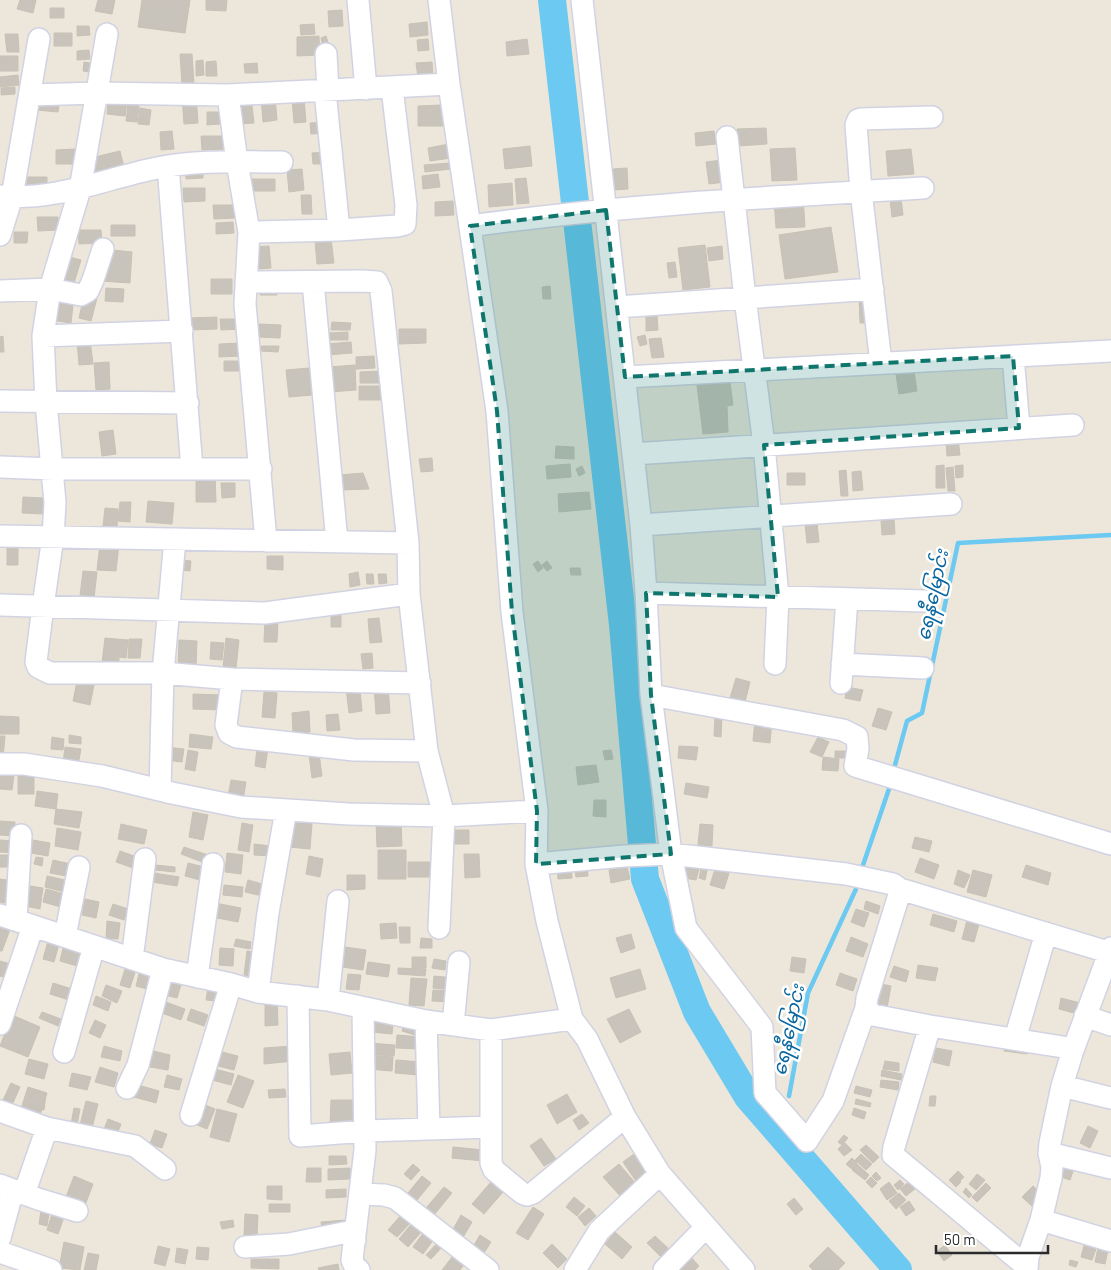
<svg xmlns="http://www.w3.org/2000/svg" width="1111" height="1270" font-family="Barlow,'Noto Sans Myanmar',sans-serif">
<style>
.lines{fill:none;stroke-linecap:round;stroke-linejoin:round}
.stream{stroke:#6bc9f2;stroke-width:4.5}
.river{stroke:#6bc9f2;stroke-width:28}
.building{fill:#c8c3bb;stroke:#c8c2b5}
.minor-casing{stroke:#d1d3e3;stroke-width:24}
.minor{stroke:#fff;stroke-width:21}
.marked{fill:#0f766e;fill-opacity:0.2;stroke:#0f766e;stroke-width:4;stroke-dasharray:10 6;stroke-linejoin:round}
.labels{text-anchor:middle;stroke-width:5;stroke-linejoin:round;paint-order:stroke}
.water-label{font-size:19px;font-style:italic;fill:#09669f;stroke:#fff}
</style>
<rect width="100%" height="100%" fill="#ede6db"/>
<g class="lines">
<!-- stream -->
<path class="stream" d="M895,765L907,721L922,713L958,543L1111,535
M863,865L889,789
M789,1096L808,993L856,889
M780,1135L782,1124"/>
<!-- river -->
<path class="river" d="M552,0L623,625L645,879L697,1012L748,1097L898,1270"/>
</g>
<!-- building -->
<path class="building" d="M20,0H36L33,13L17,9Z
M98,0H115L112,14L95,11Z
M142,0H190L185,33L138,27Z
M206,0H227L226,11L206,10Z
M50,8H64V18H50Z
M342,10L343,26L329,27L328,11Z
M427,22L428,35L410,37L409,24Z
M314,24L315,34L301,35L300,25Z
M77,26H89L90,35L77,36Z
M54,33H72V46H54Z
M5,34H18L19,52H7Z
M319,36L320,55L297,56V37Z
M326,36L329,45L323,47L321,38Z
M428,39L429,50L418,51L417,40Z
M527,39L529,54L507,56L506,42Z
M89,50L90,59L77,60V51Z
M180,54H192L194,84L182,85Z
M0,56H18V71H0Z
M203,60L204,75L196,76V61Z
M216,61L217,76H206V62Z
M84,62L90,63L89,72L83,71Z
M432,62L433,75L418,77L416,63Z
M257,63L258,73H245L244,64Z
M18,75L19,85L0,87V77Z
M15,87V94L1,95V88Z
M196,95L198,123L184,124L182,96Z
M38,96L60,99L58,112L36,110Z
M251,97L254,123L239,124L237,98Z
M275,97L277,120L263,122L261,98Z
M304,98L306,122L294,123L292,99Z
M108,101L127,102L125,116L107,114Z
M128,104L139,106L137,122L126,121Z
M442,105L443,126H418V106Z
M140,108L151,110L149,125L138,124Z
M207,112H220V124L207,125Z
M327,122V133L311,134L310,123Z
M766,128L767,144L738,146L737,129Z
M172,131L174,149L161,150L160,132Z
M714,131L716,144L696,146L695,133Z
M201,136H227V149L202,150Z
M449,144L451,158L430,161L428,148Z
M530,146L532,166L505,169L503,149Z
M795,148L797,180L772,181L770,149Z
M75,149V164H56V150Z
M911,149L914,174L888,176L886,151Z
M120,151L124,167L95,174L91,158Z
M329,152V164H313L312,153Z
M722,160L725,182L709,184L706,162Z
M450,163L451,169L425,172L424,165Z
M203,165V178L186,179L185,167Z
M627,168L628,189L614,190L613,169Z
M302,169L304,190L289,192L287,170Z
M438,174L440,187L423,189L422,176Z
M23,177H47V185H23Z
M526,178L529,203L517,204L515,179Z
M251,179H275V191H251Z
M512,183L513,205L489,207L488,185Z
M183,188H205V201L184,202Z
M301,195H311L312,214H302Z
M803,197L805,227L776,228L774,199Z
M901,198L903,215L892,217L890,199Z
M453,201L454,215L435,216V202Z
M213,205H236V218L214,219Z
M37,217H58V230L38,231Z
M233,222L234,233L216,234V223Z
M111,225H135V236H111Z
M831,227L838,272L785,279L779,235Z
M78,230H101L102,243L79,244Z
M14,232H28L27,243H14Z
M331,239L334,263L317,264L315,240Z
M705,245L710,287L683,290L678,248Z
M269,246L271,268L257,269L255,247Z
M722,246L723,259L709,261L707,248Z
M113,250L132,252L130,283L101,281L102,260L112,261Z
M66,256L81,260L74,283L60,279Z
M675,262L677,277L669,278L667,263Z
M211,279H232V294H211Z
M260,285H277V295H260Z
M550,286L551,299H543L542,287Z
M106,288L124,289L123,302L105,301Z
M53,294L74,296L71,323L50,320Z
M870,295L872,323H860L859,296Z
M84,296L97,298L91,321L79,318Z
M646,315H657L658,330L646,331Z
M217,317V329L189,330V318Z
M220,319H242V329L221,330Z
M332,322L351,323L350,330H331Z
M259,324L281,325L280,338L258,337Z
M399,329H426V343L399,344Z
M348,332V340H328V333Z
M645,335L647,344L640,346L637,337Z
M3,336L4,352H0V337Z
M661,338L664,357L652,358L649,339Z
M90,340L93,364L79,365L77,341Z
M351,342L352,353L327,355L326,344Z
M242,343V356L219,357V344Z
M261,346H279L278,352L261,351Z
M374,356L375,368L356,369V357Z
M224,361H240V371H224Z
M109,362L110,389L96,390L94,363Z
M355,365L356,390L330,392L329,367Z
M913,365L917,391L899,394L895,368Z
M309,368L312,395L289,397L286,370Z
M382,371V383H360V372Z
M729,374L733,405L727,406L728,432L703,434L696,377Z
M359,386H383L384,400H359Z
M113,430L116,454L102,456L99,432Z
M958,438L960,455L947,456L946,439Z
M556,446L574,447V459L555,458Z
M432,458L433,471L421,472L419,459Z
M570,464L571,477L547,479L546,466Z
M944,465L945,488H936V466Z
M963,465V477L956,478L955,466Z
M582,466L585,473L579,476L576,469Z
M953,467L955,491H948L946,468Z
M846,470L848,496H841L839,471Z
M861,471L863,490L853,491L852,472Z
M363,473L369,489L341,490L339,475Z
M787,473H805V485H787Z
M215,475L216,502H196V476Z
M221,483H235V497L222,498Z
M589,492L591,509L559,512L558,494Z
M23,497L44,498V514L22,513Z
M148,501L174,503L172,524L146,522Z
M120,502H131L130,522L118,521Z
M105,508L118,509L117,527L103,526Z
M894,519L895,534L882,535L881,520Z
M817,522L819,542L807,543L805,524Z
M100,543L119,544L116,571L97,570Z
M7,544H18V565H7Z
M267,556H283V570L267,569Z
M182,560L191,561L190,571L182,570Z
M538,561L543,568L538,572L533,564Z
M547,561L552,568L547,571L542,565Z
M570,568H580L581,575H571Z
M83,571L97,572L94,598L80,596Z
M358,572L360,585L350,587L349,574Z
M366,574H373L374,584H367Z
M378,574H386L387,583L379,584Z
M331,614H341V627H331Z
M379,618L382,642L370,643L368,619Z
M265,619L278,620L277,642H264Z
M105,638L128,640L126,658L119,657V661H114V664L102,663Z
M226,638L239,640L236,668L223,667Z
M129,639H142L140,658H128Z
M179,640L197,641L196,667L178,666Z
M211,642L224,643L222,660L210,659Z
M372,653L373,668L363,669L361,654Z
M78,677L95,680L90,705L73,701Z
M736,678L750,682L745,702L730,698Z
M77,679L91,680L89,703L75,701Z
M388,685L390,713L376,714L374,686Z
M847,687L863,690L860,701L845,698Z
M346,688L360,691L362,711L349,713Z
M264,692L277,693L275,718L262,717Z
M193,694L223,695L222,710L193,709Z
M878,708L892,712L886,730L872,726Z
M309,711L310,732L293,734L292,713Z
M338,714L340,730L327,731L326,715Z
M0,716L19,717V734H0Z
M715,716H722L721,737L714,736Z
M755,719L772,721L770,743L753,741Z
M190,734L213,737L211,749L189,747Z
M69,735L81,737V744L69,743Z
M0,736H5L3,758H0Z
M52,737L64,739L63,750L51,749Z
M818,737L829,742L822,757L810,752Z
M258,740L269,742L265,768L255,766Z
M679,746L698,747L696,760L678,758Z
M65,747L81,749L78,765L63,763Z
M166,747L184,749L182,762L165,760Z
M188,750L198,752L195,771L185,769Z
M611,750L613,759L605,760L603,751Z
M835,751H847L846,758H835Z
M319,753L322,776L312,778L309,755Z
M823,757L839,759L838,771L822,770Z
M596,765L599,782L578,785L576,767Z
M18,773H34V794H18Z
M0,774L14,775L12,790L0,789Z
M231,780L246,782L243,800L228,797Z
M686,783L709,787L707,798L684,794Z
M37,791L58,794L56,809L35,806Z
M594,800H606V817L593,816Z
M56,809L82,812L79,828L54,824Z
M193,812L208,815L203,840L189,837Z
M0,821L15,822L14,836L0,835Z
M292,821L312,823L310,849L289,847Z
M401,821L402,846L377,847L376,822Z
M242,823L253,825L249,852L238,850Z
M121,824L147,830L144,844L118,839Z
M700,824L713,825L712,846L698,845Z
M57,828L81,832L78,850L55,846Z
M447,830H469V844H447Z
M915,837L932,841L929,852L912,848Z
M27,839L50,843L48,856L25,852Z
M0,840L15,841L14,853L0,852Z
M254,844L271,846V856L254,855Z
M184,847L208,855L205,863L181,854Z
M378,850H406V879H378Z
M120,851L137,857L133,868L116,862Z
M227,853L243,855L241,874L225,872Z
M464,854H479L480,877L465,878Z
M0,855H10L9,867H0Z
M309,856L323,859L320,877L306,874Z
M36,857L43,858L42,866L34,864Z
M920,858L939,865L934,879L915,872Z
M53,860L75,865L72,877L50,873Z
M408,862H432V877H408Z
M688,862L700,865L696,880L684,878Z
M188,863L204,867L200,880L185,876Z
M587,863L588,876L576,877L574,864Z
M571,864L572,878L558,879L557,865Z
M702,864L708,866L705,880L699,878Z
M155,865L175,867V872L155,870Z
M1026,865L1051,873L1048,885L1022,877Z
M627,866L630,879L611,883L609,870Z
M716,866L730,870L724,889L710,885Z
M958,870L970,875L964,888L954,884Z
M973,870L992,875L986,897L967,892Z
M154,873L179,877L177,886L152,882Z
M347,875H365V889L347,890Z
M47,876L74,882L72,894L45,887Z
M0,879L14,881L10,904L0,902Z
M248,880L270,886L267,897L245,892Z
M24,885L43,888L40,909L20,905Z
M224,885L243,887L242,897L223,895Z
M46,889L72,896L68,909L43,902Z
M85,899L99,902L96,918L82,915Z
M866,901L880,906L878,914L864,909Z
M215,903L241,908L238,922L212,917Z
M113,904L128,909L124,920L109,915Z
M856,909L869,913L864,927L851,922Z
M969,913L981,917L974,942L962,939Z
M933,914L957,921L954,932L930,925Z
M0,920L12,924L2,951H0Z
M107,921L120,923L118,939L106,938Z
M396,923L397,938L381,939L380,924Z
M399,927H410V943H400Z
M631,934L635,948L621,953L616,938Z
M851,937L868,944L863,957L846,951Z
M421,938L432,939V948H420Z
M236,939L251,942L250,949L234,946Z
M48,941L59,944L54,962L43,959Z
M338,946L366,950L363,970L335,966Z
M63,948L88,955L84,968L60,961Z
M220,948L234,949L233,966L219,965Z
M247,951L259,953L256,977L244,975Z
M412,957H426V968H412Z
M792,957L806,959L804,973L790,971Z
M434,959L446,961L445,970L432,968Z
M0,961L14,965L9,979L0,976Z
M368,962L390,965L388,977L366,974Z
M918,965L938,968L935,981L916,978Z
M126,966L136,969L130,988L120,985Z
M894,966L909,971L906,982L890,977Z
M398,968L426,969L425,976L398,974Z
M640,969L646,989L616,998L610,978Z
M140,970L151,972L147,989L136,986Z
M840,973L857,979L853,991L836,985Z
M348,974L361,975L359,990L346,989Z
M434,976L454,978L453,990L433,988Z
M167,977L182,981L177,998L161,994Z
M411,978L427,979L424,1006L409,1005Z
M53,983L75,990L72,1001L50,994Z
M881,984L891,986L887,1008L876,1006Z
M106,985L122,991L117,1003L102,996Z
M208,987L218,989L216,1001L206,1000Z
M433,990L452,991V1002L432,1001Z
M96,996L111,1002L108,1011L93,1005Z
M265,998H277L278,1025L265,1026Z
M1061,998L1084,1004L1081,1015L1059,1009Z
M163,1001L185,1009L181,1020L159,1012Z
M191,1009L208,1015L204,1026L187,1020Z
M629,1009L641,1032L620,1043L607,1019Z
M42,1012L61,1019L58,1026L39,1018Z
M374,1013L394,1015L392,1034L372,1032Z
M12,1015L40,1027L28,1057L0,1046Z
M95,1020L106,1025L100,1038L89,1033Z
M405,1021L418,1024L415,1035L402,1031Z
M397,1035L421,1037L420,1049L396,1048Z
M1006,1040L1029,1043L1027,1054L1004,1051Z
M368,1043L395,1045L394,1056L367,1054Z
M104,1046L122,1051L120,1061L101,1057Z
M293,1046L294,1061L264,1064V1048Z
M936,1048L952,1051L949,1066L933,1062Z
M145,1049L170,1055L168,1070L138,1065Z
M218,1051L238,1056L234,1070L214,1065Z
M350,1052L352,1073L331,1075L329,1054Z
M368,1055L393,1057L392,1071L367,1069Z
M29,1059L48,1064L44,1079L25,1074Z
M396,1060L421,1062L419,1075L395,1073Z
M885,1061L899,1063V1071L883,1069Z
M100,1067L118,1073L114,1087L95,1082Z
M211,1068L234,1074L231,1085L208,1079Z
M882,1070L902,1074L901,1080L881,1076Z
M72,1073L91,1077L87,1090L69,1086Z
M167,1075L182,1079L179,1090L164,1087Z
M238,1075L254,1081L243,1108L227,1102Z
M881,1080L899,1082L898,1090L880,1087Z
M11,1083L20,1087L12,1105L3,1100Z
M138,1085L159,1091L156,1103L134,1097Z
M856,1086L872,1090L870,1097L854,1093Z
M28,1087L47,1093L40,1115L21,1109Z
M285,1089L286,1097L269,1098L268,1090Z
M32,1092L46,1094L44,1110L30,1108Z
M567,1094L577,1112L557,1124L547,1105Z
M930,1096H936L935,1106H929Z
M856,1099L871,1103L870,1107L855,1104Z
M331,1100H360V1126L330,1125Z
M86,1101L98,1104L92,1128L80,1125Z
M198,1102L215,1109L207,1129L190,1122Z
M74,1108L80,1109L77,1125L71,1124Z
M854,1108L866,1112L864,1119L852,1115Z
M217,1109L237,1114L229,1142L210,1137Z
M582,1114L589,1123L579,1130L573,1120Z
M108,1119L121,1124L115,1139L102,1134Z
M1088,1126L1098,1131L1090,1148L1080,1143Z
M155,1130L167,1134L162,1148L150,1144Z
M844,1135L848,1138L842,1145L838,1142Z
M541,1138L556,1159L544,1166L530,1146Z
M845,1143L852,1150L844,1156L838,1149Z
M866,1145L879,1157L873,1163L860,1150Z
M453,1147L484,1150L483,1161L452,1158Z
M638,1151L654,1173L638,1184L623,1162Z
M861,1154L872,1164L866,1170L855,1160Z
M329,1156H346L347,1164L329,1165Z
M852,1158L857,1163L852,1169L846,1164Z
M1063,1161L1075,1165L1070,1180L1058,1176Z
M413,1164L420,1170L411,1180L404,1174Z
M619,1164L637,1185L622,1198L603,1177Z
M857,1164L869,1175L865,1180L852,1170Z
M307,1168H321V1182H306Z
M350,1168V1179L328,1180V1169Z
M958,1171L964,1177L960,1181L954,1175Z
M876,1172L881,1178L877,1181L872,1176Z
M977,1174L985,1180L976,1190L969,1184Z
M954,1175L961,1182L956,1187L949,1180Z
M74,1176L93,1184L84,1208L65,1200Z
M422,1176L431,1183L417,1200L408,1193Z
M871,1177L877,1183L872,1188L866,1182Z
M915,1177L920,1185L906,1196L900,1189Z
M900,1180L904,1184L898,1190L894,1185Z
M491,1182L503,1192L484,1214L472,1204Z
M889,1182L897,1193L887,1200L880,1189Z
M986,1183L991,1188L977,1202L972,1197Z
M267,1186H282V1200L267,1199Z
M1033,1186L1044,1196L1034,1208L1022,1197Z
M444,1187L452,1193L434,1215L426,1208Z
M966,1188L972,1195L969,1198L963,1192Z
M346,1189V1197L326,1198V1190Z
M899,1193L906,1200L896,1209L889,1201Z
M574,1197L585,1206L577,1216L566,1207Z
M794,1198L803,1209L796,1215L787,1204Z
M909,1201L915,1210L906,1216L900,1207Z
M269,1204H290V1212H269Z
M42,1205L50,1207L47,1226L39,1224Z
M533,1207L544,1214L528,1240L516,1233Z
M589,1208L596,1216L585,1226L578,1217Z
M52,1214L64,1217L58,1234L47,1230Z
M245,1214L258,1215L257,1235H244Z
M402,1214L411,1222L397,1237L388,1230Z
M461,1215L472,1222L462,1239L451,1233Z
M233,1220L234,1227L222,1229L220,1222Z
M346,1220L348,1232L323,1234L321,1222Z
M413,1222L423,1230L408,1247L399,1239Z
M424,1232L434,1239L423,1254L413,1247Z
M615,1232L632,1247L622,1259L605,1244Z
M480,1235L491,1242L481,1258L470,1252Z
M655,1236L671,1251L663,1259L647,1243Z
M439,1241L444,1245L431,1259L426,1255Z
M64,1242L84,1247L80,1270L59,1268Z
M1085,1242L1097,1246L1092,1260L1081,1257Z
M552,1244L567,1259L558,1268L543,1253Z
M945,1245L952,1255L944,1261L937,1251Z
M158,1246L170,1249L165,1266L154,1263Z
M197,1247L209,1248L208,1260L196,1259Z
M828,1247L845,1263L838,1270H813L809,1266Z
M177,1248L188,1250L185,1264L175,1262Z
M1098,1248L1108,1250L1105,1264L1095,1262Z
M456,1252L467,1261L460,1270H442Z
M88,1253L99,1255L96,1270H84Z
M690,1256L699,1266L695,1270H678Z
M251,1259H279V1269L251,1268Z
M1070,1260L1078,1262L1076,1267L1069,1265Z
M338,1264L339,1270H319L318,1268Z"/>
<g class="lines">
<!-- minor casing -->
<g class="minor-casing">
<path id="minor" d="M358,0L366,89
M439,0L449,84L497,411L512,612L537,811L536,864L547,921L572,1019L587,1039L625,1117L660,1174L744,1270
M582,0L641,525L646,593L651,695L671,854L686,928L762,1027L765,1093L807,1141L833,1101L866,1008L867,998L898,898L900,889
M107,34L80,189L50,289L43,336L46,402L55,503L53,537L43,606L36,662L38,667L50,673H163L232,679L420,683
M326,54L328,91
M325,91L339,230
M30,95L97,93L228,95L449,84
M228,95L237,162L249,232L245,304L266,541
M727,137L745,298L764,445L778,597L775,664
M168,166L192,469
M0,196C56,201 103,179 157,168C198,160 240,162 282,162
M470,226C620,205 771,197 923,188
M249,232L339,230L397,226L405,224L406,205L392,88
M0,235L12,197L39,39
M246,282L363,281L377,282L381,291L408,543L409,594L427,751L444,816L439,928
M313,282L337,542
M0,291L50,289L81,295L88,291L93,280L103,249
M617,307L873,289
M43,336L182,331
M1013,356L1019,428
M881,363L861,191L856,125L858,120L861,119L932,117
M625,377L1111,351
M0,401L188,403
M633,454L1073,425
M0,467L54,469H261
M641,525L951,504
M0,536L408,543
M646,593L925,601
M0,605L265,613L409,594
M842,664L923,668
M232,679L226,725L229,733L237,737L354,750L427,751
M841,683L847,599
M651,695L843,730L857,737L858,749L855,766L1111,844
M0,764H24L102,776L172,793L241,807L349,814L444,816L537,811
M160,790L163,673L175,539
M536,864L624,856L671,854L846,874L893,884L900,889L1111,953
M0,915L163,969L231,984L258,992L328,1000L426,1021L491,1030L572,1019
M16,920L21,835
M65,936L79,867
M132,959L145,859
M197,977L213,864
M258,992L268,913L286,810
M298,996L300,1136L366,1131L491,1127
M328,1000L338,901
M866,1008L873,1015L930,1026L1063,1047L1073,1050
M1085,1016L1111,1025
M426,1021L429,1129
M0,1024L33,926
M453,1025L459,962
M930,1026L894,1147L893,1155L1027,1267
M491,1030V1163L494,1170L522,1193L527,1195L533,1193L625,1117
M1015,1039L1046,933
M64,1052L94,946
M1062,1086L1111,1098
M127,1088L138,1065L163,969
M0,1111L47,1128L135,1146L165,1169
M191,1115L231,984
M1049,1153L1111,1168
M0,1185L38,1199L77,1211
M24,1194L47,1128
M360,1194L384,1195L395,1198L488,1270
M1041,1220L1111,1241
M0,1238L13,1190
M245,1247L289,1244L348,1232L355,1240
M0,1252L51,1270
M359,1270L356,1269L352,1260L365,1150L363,1008
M575,1270L599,1231L660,1174
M664,1270L705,1228
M1027,1270L1028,1257L1041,1220L1051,1178L1052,1167L1049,1153L1050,1143L1062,1086L1073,1050L1111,948"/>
</g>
<!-- minor -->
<use href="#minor" class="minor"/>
</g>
<!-- marked area -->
<path class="marked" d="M606,210L625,377L1013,356L1019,428L764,445L778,597L646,593L651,695L671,854L536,864L537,811L512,612L497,411L470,226Z"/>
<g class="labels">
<!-- water labels -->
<g class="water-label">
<text transform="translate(932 595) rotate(-78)" y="7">ရေနီမြောင်း</text>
<text transform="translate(788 1030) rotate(-78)" y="7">ရေနီမြောင်း</text>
</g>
</g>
<!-- scale -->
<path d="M936 1245v8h112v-8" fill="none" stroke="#2a2a2a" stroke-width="2.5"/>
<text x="944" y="1245" font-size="15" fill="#2a2a2a" stroke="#ffffff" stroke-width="4" paint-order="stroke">50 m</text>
</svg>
